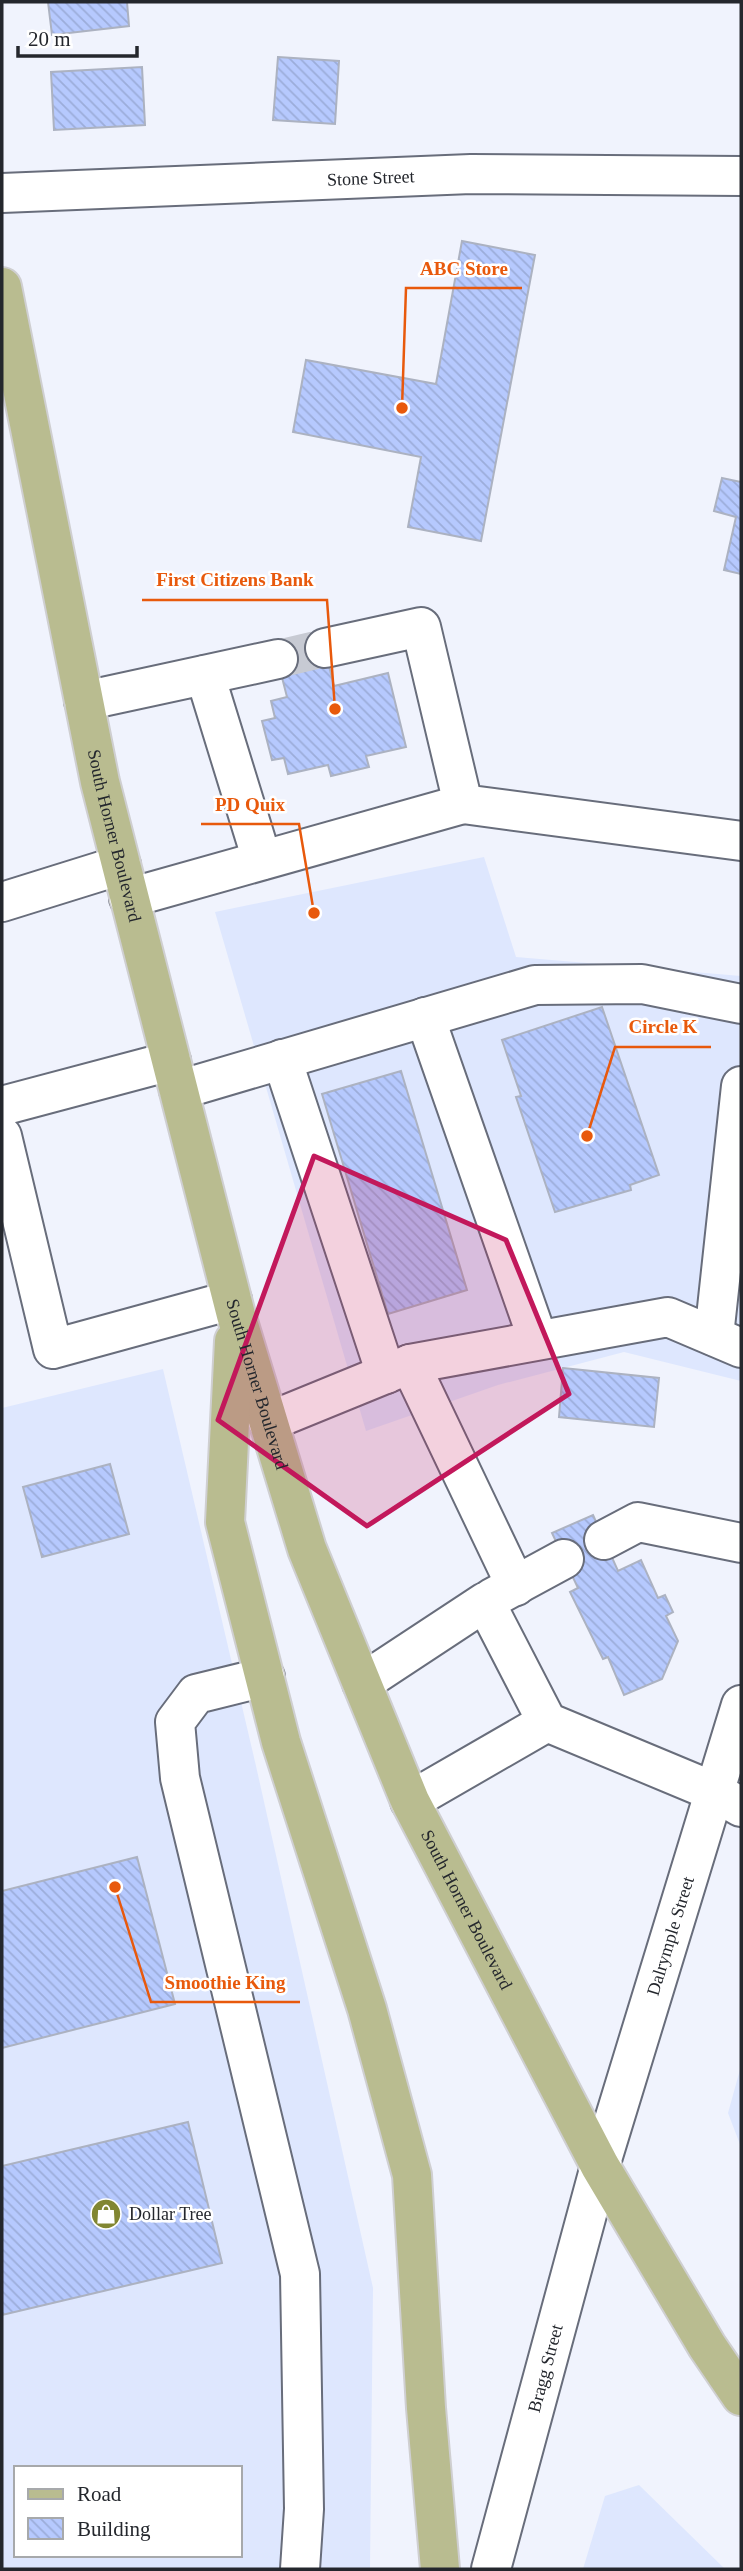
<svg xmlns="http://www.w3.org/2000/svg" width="743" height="2571" font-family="'Times New Roman',serif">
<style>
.built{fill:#dee7fe;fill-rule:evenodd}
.building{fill:url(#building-back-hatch);stroke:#acb2c1;stroke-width:2}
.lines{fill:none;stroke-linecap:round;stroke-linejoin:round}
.minor-tunnel{stroke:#c7cad3;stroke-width:38;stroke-dasharray:38 19;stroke-linecap:butt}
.minor-casing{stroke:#686d7b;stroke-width:42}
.major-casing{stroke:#cfcfd1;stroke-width:42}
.minor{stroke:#fff;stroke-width:38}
.major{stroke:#b9bc90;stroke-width:38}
.marked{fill:#c2185b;fill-opacity:0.2;stroke:#c2185b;stroke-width:5;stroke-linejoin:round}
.labels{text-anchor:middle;stroke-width:5;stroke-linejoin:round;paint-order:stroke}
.street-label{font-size:18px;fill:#24272d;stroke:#fff}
.poi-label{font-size:18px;fill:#24272d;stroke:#fff;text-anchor:start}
.leader{fill:none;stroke:#e8590c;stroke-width:2.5}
.callout-dot{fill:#e8590c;stroke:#fff;stroke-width:2.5}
.callout-label{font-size:19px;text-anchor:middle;font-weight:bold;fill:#e8590c;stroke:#fff;stroke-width:5;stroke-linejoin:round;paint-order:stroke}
</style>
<defs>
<pattern id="building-back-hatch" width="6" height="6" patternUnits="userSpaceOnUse" patternTransform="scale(1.75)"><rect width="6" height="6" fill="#b6c9fe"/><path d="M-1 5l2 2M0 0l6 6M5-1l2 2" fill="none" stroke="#9cadda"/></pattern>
</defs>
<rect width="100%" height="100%" fill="#f0f3fd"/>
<!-- built -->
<path class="built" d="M484,857L516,957L741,976V1381L624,1352L498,1385L366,1431L215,912Z
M163,1369L256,1766L373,2288L370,2569H2V1408ZM16,2468H240V2555H16Z
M741,2066V2147L728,2113Z
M639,2485L725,2569H583L605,2496Z"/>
<!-- building -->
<path class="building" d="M48,2H127L129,26L52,35Z
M278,57L339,61L335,124L273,120Z
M142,67L145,125L54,130L51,72Z
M462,241L535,255L481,541L408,527L421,457L293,432L306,360L436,384Z
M722,478L741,482V574L724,570L736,517L714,511Z
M309,634L311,640L322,638L334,686L388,673L406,747L366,756L369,767L331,776L328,765L288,774L284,758L272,760L262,721L275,718L271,701L287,697L275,650L288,646L286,640Z
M602,1007L659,1175L630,1185L631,1190L555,1212L516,1097L521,1096L502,1040Z
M401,1071L467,1290L388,1314L322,1094Z
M563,1368L659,1378L654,1427L559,1417Z
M110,1464L129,1534L42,1557L23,1487Z
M593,1515L618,1571L641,1560L658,1598L665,1595L673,1612L666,1616L678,1641L662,1679L624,1695L608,1657L603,1659L570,1592L578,1588L552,1533Z
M137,1857L175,2004L2,2048V1891Z
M188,2122L222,2263L2,2315V2166Z"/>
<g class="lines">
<!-- minor-tunnel -->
<path class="minor-tunnel" d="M278,659L325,648"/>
<!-- minor casing -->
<g class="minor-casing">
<g id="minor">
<path id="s1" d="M2,193L471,174L741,176"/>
<path d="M325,648L421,627L463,804L741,841"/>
<path d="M205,675L262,860"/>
<path d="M84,701L278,659"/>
<path d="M129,898L463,804"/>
<path d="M2,902L121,865"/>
<path d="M425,1017L538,1340"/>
<path d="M282,1059L386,1374"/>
<path d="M179,1090L535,985L642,984L741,1004"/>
<path d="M2,1106L171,1061"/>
<path d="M2,1136L53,1349L232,1300"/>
<path d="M714,1336L741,1086"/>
<path d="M410,1364L668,1317L741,1348"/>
<path d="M268,1422L410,1364L516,1586"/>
<path d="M604,1540L638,1522L741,1543"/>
<path d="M492,1598L564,1559"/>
<path d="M265,1677L196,1694L175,1722L180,1778L300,2274L304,2509L300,2569"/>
<path d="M362,1683L485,1602L547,1722L715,1792L741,1807"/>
<path d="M410,1801L547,1722"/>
<path id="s2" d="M491,2569L600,2166L741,1705"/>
</g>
</g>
<!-- major casing -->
<g class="major-casing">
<g id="major">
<path id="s3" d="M2,287L100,782L236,1315L307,1549L410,1801L600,2166L707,2346L741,2396"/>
<path d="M234,1341L225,1522L281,1742L367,2009L412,2175L426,2408L440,2569"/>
</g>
</g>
<!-- minor -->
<use href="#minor" class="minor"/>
<!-- major -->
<use href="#major" class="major"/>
</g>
<!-- marked area -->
<path class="marked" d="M314,1156L506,1240L569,1394L367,1526L218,1420Z"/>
<!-- icons -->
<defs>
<g id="shop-disc" transform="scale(1.575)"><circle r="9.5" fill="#818632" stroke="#fff"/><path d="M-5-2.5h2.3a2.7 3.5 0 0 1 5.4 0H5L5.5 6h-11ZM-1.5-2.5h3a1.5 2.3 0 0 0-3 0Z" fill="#fff"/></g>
</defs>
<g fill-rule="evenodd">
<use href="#shop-disc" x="106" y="2214"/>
</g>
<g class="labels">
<!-- street labels -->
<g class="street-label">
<text dy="6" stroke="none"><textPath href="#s1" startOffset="369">Stone Street</textPath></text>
<text dy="6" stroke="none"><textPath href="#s3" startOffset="560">South Horner Boulevard</textPath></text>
<text dy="6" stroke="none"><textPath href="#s3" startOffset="1127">South Horner Boulevard</textPath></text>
<text dy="6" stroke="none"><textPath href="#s3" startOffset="1694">South Horner Boulevard</textPath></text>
<text dy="6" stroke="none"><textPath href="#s2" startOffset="658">Dalrymple Street</textPath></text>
<text dy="6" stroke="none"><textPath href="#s2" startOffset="208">Bragg Street</textPath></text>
</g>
<!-- poi labels -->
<g class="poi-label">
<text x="129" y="2220">Dollar Tree</text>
</g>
</g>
<!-- callouts -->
<path class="leader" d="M402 408L406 288H522M335 709L327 600H142M314 913L299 824H201M587 1136L615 1047H711M115 1887L151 2002H300"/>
<g class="callout-dot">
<circle cx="402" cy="408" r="7"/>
<circle cx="335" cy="709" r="7"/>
<circle cx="314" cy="913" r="7"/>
<circle cx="587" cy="1136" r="7"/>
<circle cx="115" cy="1887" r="7"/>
</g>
<g class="callout-label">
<text x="464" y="275">ABC Store</text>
<text x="235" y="586">First Citizens Bank</text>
<text x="250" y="811">PD Quix</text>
<text x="663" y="1033">Circle K</text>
<text x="225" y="1989">Smoothie King</text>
</g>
<!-- border -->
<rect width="743" height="2571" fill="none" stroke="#24272d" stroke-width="7"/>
<!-- legend -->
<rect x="14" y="2466" width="228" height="91" fill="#ffffff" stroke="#a7a9ab" stroke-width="2"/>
<rect x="28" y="2489" width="35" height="10" fill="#b9bc90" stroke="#a7a9ab" stroke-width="2"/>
<text x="77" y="2501" font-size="21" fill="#24272d">Road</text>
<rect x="28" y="2518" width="35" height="21" fill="url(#building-back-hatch)" stroke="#a7a9ab" stroke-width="2"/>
<text x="77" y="2536" font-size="21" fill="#24272d">Building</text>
<!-- scale -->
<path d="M18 46v10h119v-10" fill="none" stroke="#24272d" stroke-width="3.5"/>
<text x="28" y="46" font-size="21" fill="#24272d" stroke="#ffffff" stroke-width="5" paint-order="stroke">20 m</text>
</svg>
